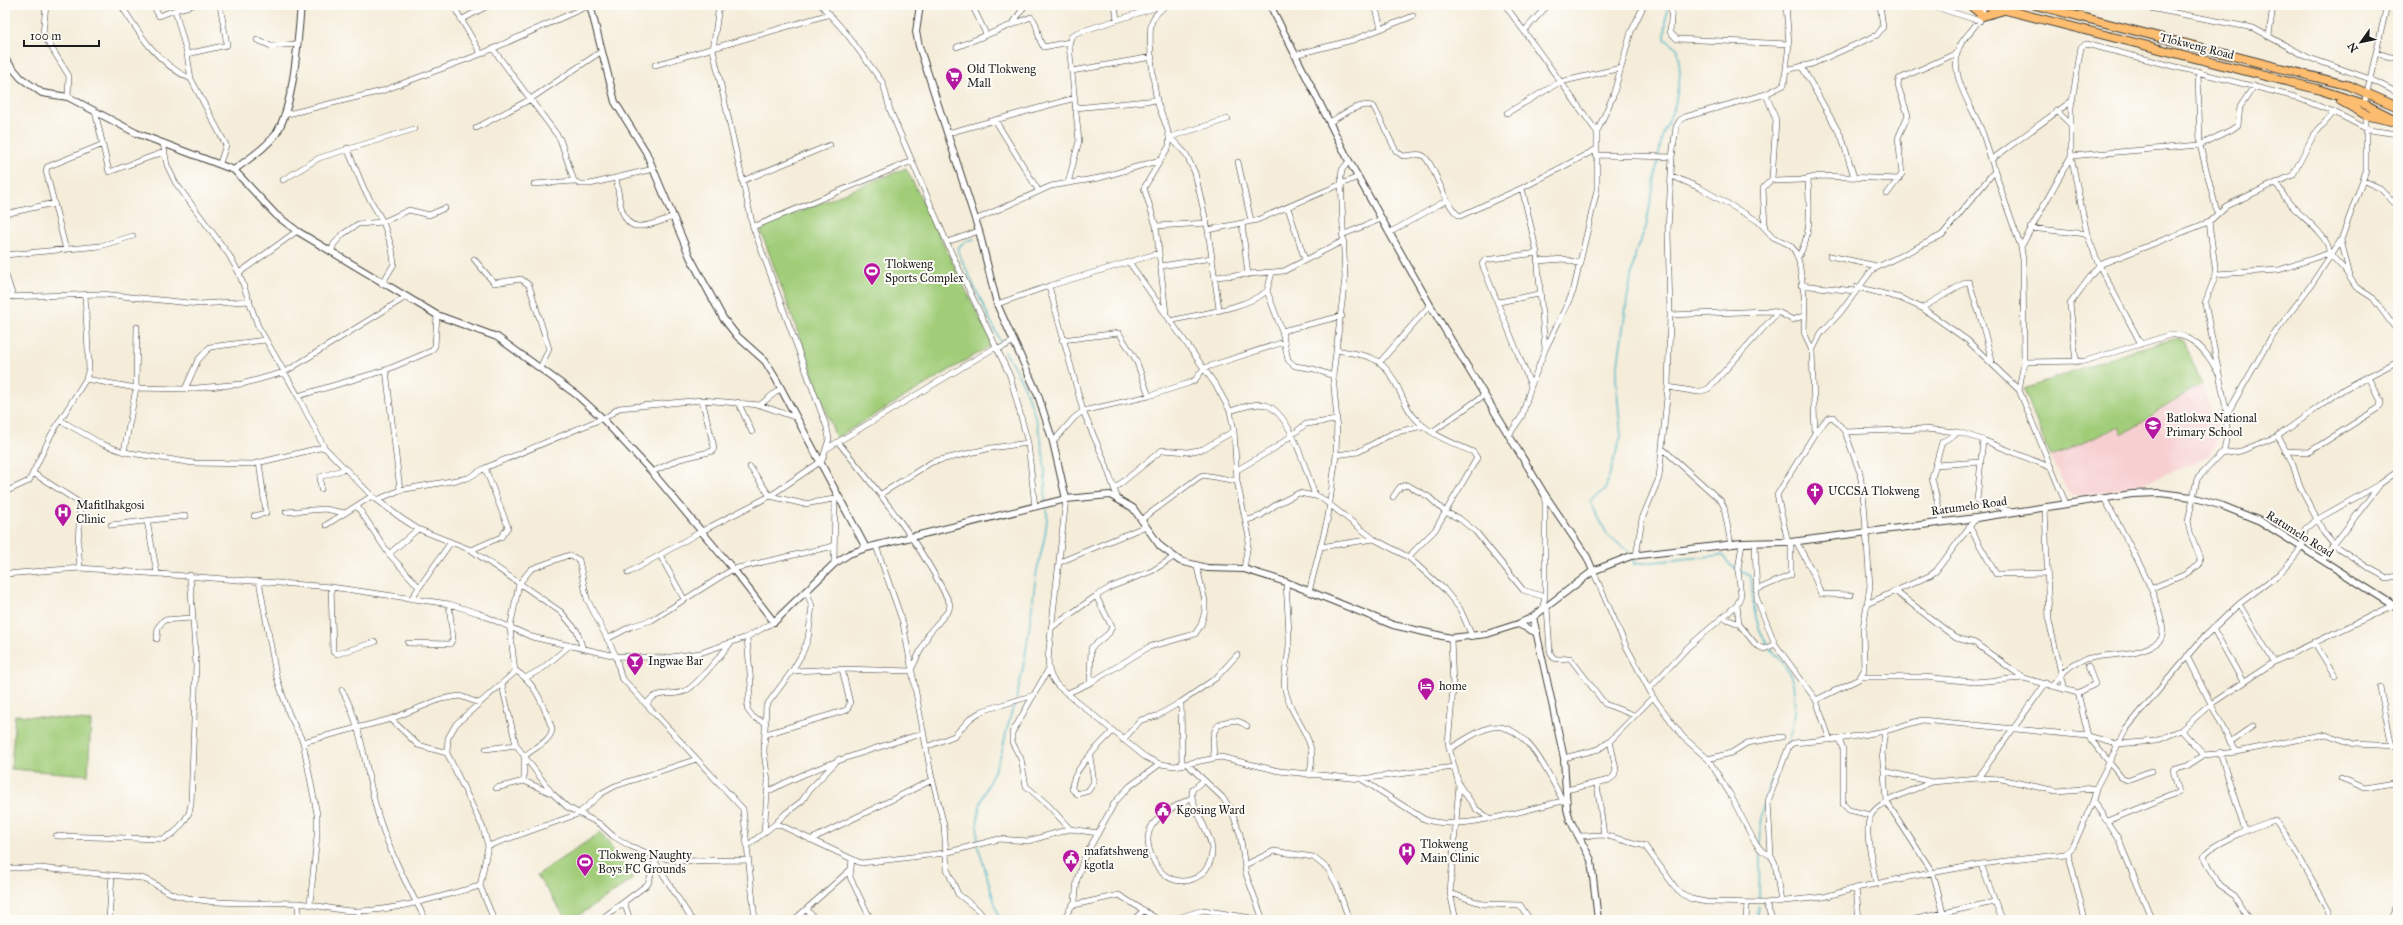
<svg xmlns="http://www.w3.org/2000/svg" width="2403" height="925" font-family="'IM FELL Great Primer',serif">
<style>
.built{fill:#f7cfd1}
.garden{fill:#a1cd79;stroke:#5e744a}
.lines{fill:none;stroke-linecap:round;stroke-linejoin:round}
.stream{stroke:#4ab6c6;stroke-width:1.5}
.minor-casing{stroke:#3d3b38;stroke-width:6}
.tertiary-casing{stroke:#3d3b38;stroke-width:8}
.primary-casing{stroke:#3d3b38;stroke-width:10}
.minor{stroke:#fff;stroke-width:5}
.tertiary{stroke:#fff;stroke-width:6}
.primary{stroke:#fcbd6f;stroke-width:8}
.labels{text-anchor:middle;stroke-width:4;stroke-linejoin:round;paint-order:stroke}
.street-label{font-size:12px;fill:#1c1c1c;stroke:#fdfcf7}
.poi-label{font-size:12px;fill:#1c1c1c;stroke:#fdfcf7;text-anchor:start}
</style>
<rect width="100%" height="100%" fill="#fdfcf7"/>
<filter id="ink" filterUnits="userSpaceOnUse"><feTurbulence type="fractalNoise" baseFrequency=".025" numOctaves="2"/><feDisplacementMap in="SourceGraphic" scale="8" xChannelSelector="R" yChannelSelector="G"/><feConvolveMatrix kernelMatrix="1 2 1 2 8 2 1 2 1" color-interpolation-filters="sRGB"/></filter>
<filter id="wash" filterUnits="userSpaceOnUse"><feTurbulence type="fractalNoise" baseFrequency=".012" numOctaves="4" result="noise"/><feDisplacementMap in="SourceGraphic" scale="16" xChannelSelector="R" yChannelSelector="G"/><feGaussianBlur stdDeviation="0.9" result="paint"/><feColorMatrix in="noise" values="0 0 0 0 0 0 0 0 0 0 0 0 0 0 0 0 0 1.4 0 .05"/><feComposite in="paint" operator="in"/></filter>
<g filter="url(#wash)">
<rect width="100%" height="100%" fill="#f5edda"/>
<!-- built -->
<path class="built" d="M2202,385L2219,431L2216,445L2209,456L2132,488L2071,496L2050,457L2119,427L2123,435L2149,418L2153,413Z"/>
<!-- garden -->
<path class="garden" d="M906,168L992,343L990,346L836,438L760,228Z
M2174,339L2184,341L2202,384L2153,413L2149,418L2122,435L2119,427L2050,457L2024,389L2126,352Z
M15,715L91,721L88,775L11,769Z
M601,832L633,879L572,920H567L537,875Z"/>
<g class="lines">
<!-- stream -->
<path class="stream" d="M974,239L964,242L958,248L961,258L1002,345
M1005,352C1034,396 1048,448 1045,501
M1630,552L1608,536L1590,501L1605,490L1621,436L1616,379L1627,300L1636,251L1646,227L1662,137L1675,105L1680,74L1678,49L1665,39L1667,5
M1633,559L1634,564L1722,555L1731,566L1737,569
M1740,571L1751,576C1752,597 1754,620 1764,639C1771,650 1781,659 1788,671C1799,688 1794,726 1787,745
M1016,699C1027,658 1030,618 1036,576C1040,554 1048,532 1047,510
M978,842C974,801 988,789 1001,754C1006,737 1008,719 1015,703
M978,846L1000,920
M1760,847C1761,818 1762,792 1779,767
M1759,900L1760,851
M1756,920L1758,906"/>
</g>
</g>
<g filter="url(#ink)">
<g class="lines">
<!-- minor casing -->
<g class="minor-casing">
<path id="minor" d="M46,5L43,34L69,76L68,97
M121,5C140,35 158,64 191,79
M153,5L159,16L175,10
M193,5L175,10L187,54L191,79L226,145L220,163
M453,5L481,54
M719,5L713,50L753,227L827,428L829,439L821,464
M821,5L846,33L883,83L890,110L951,252L1010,376L1028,443L1035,507
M972,5L986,34
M1115,5L1117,20
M1375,5L1381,28
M1505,5L1597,132
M1672,5L1670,32L1677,39L1789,44
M1929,5L1980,21
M1984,5C1981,28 1960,36 1957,54C1952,82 1974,109 1983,134C1995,172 2007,209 2021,247L2023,260L2024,362
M2134,5L2253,28L2307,57L2370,79L2398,93
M461,20L489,5
M1014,22L1025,5
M1524,31L1548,5
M2269,36L2273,5
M257,40L271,46L298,44
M957,47L1031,17C1040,24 1036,40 1044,47L1069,42
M493,49L560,139L574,181
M2376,53L2398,59
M187,54L227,45L220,5
M1294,55L1353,40L1413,16
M655,65L830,14
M1802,67L1842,138L1854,177
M1786,70L1812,64L1877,35L1883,27L1880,5
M1072,71L1152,57
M2198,71L2200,145L2217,212
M1766,94L1776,120L1772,179
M2364,105L2387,5
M1075,108L1157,100
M2056,110L2071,125
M95,111L109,172L164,152
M1507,113L1560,82L1621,68
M284,115L382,91L481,54L590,5
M995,120L1038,190
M1330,122C1341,116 1361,100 1374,107L1396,151L1403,156C1408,156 1417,153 1422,155C1434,160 1444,207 1460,216L1522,188L1595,150
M476,128L529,100L602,51
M948,133L1075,98
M163,143L167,165L175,182L229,255L239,273L258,326L298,396L324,447L372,496L401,518L418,529L471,550L561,612L577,631L583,649
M347,148L364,189L383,222L392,248L394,264L382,284
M1596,155L1672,157
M1991,160L2073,100
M1238,162L1251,221
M1672,176L1700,188L1758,221L1773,237L1790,245L1795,251L1799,262L1805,301L1804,332L1812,351
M616,178C619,191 619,228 640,226C651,226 663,220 673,217
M1772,179L1775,181L1801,180L1820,176L1899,179
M283,180L319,158L414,129
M742,181L830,145
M2364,181L2380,188L2398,207
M1068,183L1079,141L1069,45L1071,37L1076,33L1164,5
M534,184L574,181L580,184H590L653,169
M2277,184C2281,191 2285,199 2291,205C2301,216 2331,238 2329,253
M1522,188L1537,253L1545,349
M1887,194L1902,174L1898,138L1908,115L1898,86L1899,79L1957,53
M1288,208L1305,260
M5,214L54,203
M975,220L1051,186L1099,178L1160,160
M2209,222L2216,274L2205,303L2227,414
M1242,223L1248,275
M1156,226L1207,223
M753,227L912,161
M1765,228L1763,188L1772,179
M2030,228L2087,234
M1208,230L1257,220L1358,177
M1389,233L1447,200
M1342,235L1381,219
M2341,240L2350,276
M947,242L979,231
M2021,247L2071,156L2200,145L2231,130L2238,125L2240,107L2254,86
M66,250L46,171L47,167L101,145
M331,252L334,244L343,234L358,224L383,222L409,210L429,215L445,208
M5,255L100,246L133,236
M1830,256L1877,266
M1798,257C1813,234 1809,205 1808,178
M474,259L494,283L521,279L529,285L549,349L540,368
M1537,261L1564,259L1581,264
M1129,262L1217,387L1230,411L1234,431L1237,481L1249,537L1244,569
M1161,266L1212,258
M5,272L13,297
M239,273L297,231
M1272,273L1267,291L1282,331L1288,360L1295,366L1314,369L1333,376
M2216,274L2279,270L2329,253L2344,269L2356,287L2373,298L2398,332
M1215,277L1284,271L1343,241
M1801,285L1855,291
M1049,286L1083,411L1105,462L1117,497
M1857,287L1900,298L1922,308L1967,340L2019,390L2066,504
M5,297L102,294L199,304L250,301
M1499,302L1539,294
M997,304L1049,286L1159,253
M1922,308L1966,282H1969L1981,319L1992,361
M1219,309L1208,230L1195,173L1186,154L1170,137L1228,119
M1166,314L1156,226L1144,188L1169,146C1171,130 1161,116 1157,101C1154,87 1147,34 1152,21C1155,14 1161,10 1166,5
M1670,315L1765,311L1778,312L1793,320L1803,316
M1170,321C1198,314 1245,309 1267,291
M1282,331L1342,316
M1062,340L1119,333L1136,360L1149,396
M2141,344L2099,265L2087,234L2071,156V108L2081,47L2086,44L2295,97L2334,112L2369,130L2398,134
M997,350L1014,341
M1336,350C1372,357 1383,355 1400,392C1404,401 1408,411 1415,418C1430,435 1453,443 1473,452L1477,458L1435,530L1408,557
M1380,362L1430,305
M2076,362L2070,304L2099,265L2209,222L2226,206L2293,175L2313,136L2334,112
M386,370L400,490
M86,379L136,388L185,389L242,384L285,372L406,297
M1531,386L1482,264L1485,260L1537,253
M1668,387L1698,392L1708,389L1778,312
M185,389L198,360L210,347L265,340
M2019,390L2024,362L2085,361L2170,335C2194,333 2209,355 2218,373
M298,396L386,370L431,351L435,346L437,315
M738,402L752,432
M760,405L781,388
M1230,411C1241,408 1255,402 1266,405C1291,413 1306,472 1315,495
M60,420L102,444L124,452L193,463L253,464L324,447
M1432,432L1483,396
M1815,433L1828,418L1833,417L1845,432L1924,429L1958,432L1983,440L2052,468
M1509,435L1522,416L1531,386L1545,350L1573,292L1597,190V132L1613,96L1631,32L1644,5
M2278,436L2293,465L2300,487L2324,533L2334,545L2367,567L2387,578L2398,576
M1983,440L1977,500L1979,503L1994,505L2010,511
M838,442C879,492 922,545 950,604L949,610L929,633L912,668
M1053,442L1074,418L1083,411L1149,396L1189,383L1195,380L1204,368L1284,342
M1662,448L1721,501L1724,507L1731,545
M826,449L996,347
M2285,451L2309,452L2380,407L2381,401L2367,376
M124,452L136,388L137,327
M2221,454L2241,451L2278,436L2344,389L2398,361
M1336,455L1358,452L1393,433L1422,426
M1935,465L1981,462
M750,467L770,496L804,504L840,498
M1237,470L1275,448L1306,424L1337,420
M652,472L680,459L713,451L714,447L702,400
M33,473L77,501L80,507L78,544L80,568
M321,489L320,477L345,469
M1114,489L1162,450L1188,452L1203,449L1234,431
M5,492L29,481L51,435L86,379L89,368L85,295
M881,494L932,462L991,448L1028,443
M1393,497L1400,487L1407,485L1429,497L1445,512L1460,519L1476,532L1523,590L1545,597L1542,610
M1066,499L1050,640C1048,657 1045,673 1058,686L1145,757L1160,764L1175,766L1221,757L1279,771L1361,779L1454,767
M377,500L400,490L468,478L485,468L608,416L619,408L702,400L760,405L797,418
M357,506L389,554L419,587
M2045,507L2049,621L2065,690
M286,512L325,509L345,513
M254,516L266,513L259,462
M1141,520L1199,477L1203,475L1237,481
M147,521L157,573
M1245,521L1260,516L1277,504L1299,493L1320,497L1374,539L1408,557L1444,589L1460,609L1472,636
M1942,521L1932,478L1942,442L1957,433
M111,525L186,516
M326,525L372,496
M1969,526L1996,574L2046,573
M1796,541L1812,571L1821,594L1851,595
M1755,542L1757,599L1775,644L1816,700L1830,740
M1788,542L1777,495L1815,433L1812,351L1821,333L1840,313L1872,270L1942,235L1994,172
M876,546L903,623L931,774L944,825L947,869L958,894L978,910L986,920
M1320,547L1374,539
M471,550L501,537L508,527L485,468
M389,554L418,529
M660,555L684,599
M1636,556L1642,519L1659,478L1668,387L1670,315L1668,230L1672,157L1676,127L1680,120L1685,117L1766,94L1784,85L1789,44L1786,5
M2322,560L2379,486
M1060,562L1146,526
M834,564L835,498
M1593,571L1626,646L1653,697L1683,737L1708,759L1730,794L1754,841L1761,850L1771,856L1775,863L1781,902
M628,573L702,531L770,496L820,462
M5,574L80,568L331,587L449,604L478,613L532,637L616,656L664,658L700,653L747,637L774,622
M259,581L276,675L289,714L303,742L317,814V836L310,904
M1286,582C1287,603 1289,623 1289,644C1289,659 1282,674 1285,689C1291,722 1321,738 1309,775
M331,587L333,652L337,654L375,642
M2152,588L2184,575L2199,565L2200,558L2190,532L2188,521L2197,479L2224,451L2226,440L2227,414L2269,341L2311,285L2341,240L2366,171V113
M1756,590L1791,575V542
M1895,591L1956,638L1975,643L2024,678L2078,693L2088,736L2121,777L2127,780L2151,771
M1309,592L1328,517L1336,455L1337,420L1333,376L1345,278L1341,177L1342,170L1349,161
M1545,597V495
M411,599L451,542
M1869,603L1929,576L1936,571L1976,518
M2239,604L2274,662
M1737,605L1739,624L1756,645L1764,649L1775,644
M1547,607L1550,652C1554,663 1561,658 1570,658L1605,704L1634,715
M1724,618L1739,624
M1051,628L1096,596L1111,587L1152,571L1174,557
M2213,628L2243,682
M747,637L751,685L747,709L753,717L766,723
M1451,638L1453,689L1448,743L1459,785L1450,893L1456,920
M157,639L158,627L164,620L191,618
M607,639L632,626L652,620L733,569L834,546
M2314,642L2335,676
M408,643L450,644L453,639L449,604
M2187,656L2230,742L2237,752
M515,670C537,684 543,706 552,728C552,742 532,748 524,757V781L551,793
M1048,670L1012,733V742L1021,759L1026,786L1048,805L1070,829L1098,833
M792,671L842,669L912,671
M527,677L543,668L569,646
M1862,677H1925L1974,682L2024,678
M1090,683L1091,648L1109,633L1112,627L1096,596
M502,685L516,745L552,793L567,807L600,824L613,836L630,846L657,857L680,861L748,860
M2052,686C2077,652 2091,659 2128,653C2137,652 2157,646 2161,639C2173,616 2117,522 2104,498
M2380,688L2392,746
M1649,689L1688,647L1737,605L1741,595L1738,570L1742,543
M342,690C364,728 366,779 380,821C391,855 408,888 426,920
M1068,693L1090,683L1149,647L1195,634L1201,625L1205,611V601L1197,567
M2078,693L2095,684L2088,666
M1816,700L1859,679L1864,670L1863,628L1870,586L1864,503L1860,473L1845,432
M1181,702L1182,765
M647,705C652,689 673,697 685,691C696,687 721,654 730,644
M391,719L418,745L447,753
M2181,730L2204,755
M1885,731L1882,753L1884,771L1932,782L1978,778L2001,779L2056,791L2096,788
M766,734L847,710L850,703L842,669
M1839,739L1843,749V804L1849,810L1870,815
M1123,740L1141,720L1157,716L1181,702L1216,678L1237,655
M303,742L391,719L441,699L460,696L479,703
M2230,742L2253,726
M926,747L954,736L971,718L982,711L1034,695
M486,749L516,745
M1449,749C1462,742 1479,729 1493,727C1527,723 1550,777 1563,801
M2220,752L2245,831
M1090,757L1094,782L1088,791L1077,794L1072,789C1071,770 1100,745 1113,731
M1214,757C1213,742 1209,724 1229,721C1236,720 1241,721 1247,726
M1564,758L1599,749L1610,741L1653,697
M1708,759L1731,753L1747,743L1782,737
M1187,764L1222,797L1231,809L1240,834L1246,874L1263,920
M1884,771L1886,801L1933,873L1945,920
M1978,778L2046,683
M2341,778L2365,788L2398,782
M1361,779L1424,819C1460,833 1529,808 1567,800
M1597,784L1604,835
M1459,785L1476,809L1489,818
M496,788L524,781
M1566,790L1609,780L1614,776L1616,769L1610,741
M767,792C818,765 869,750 924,733
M1191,798C1160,814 1134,827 1156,865C1172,892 1210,883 1212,852C1213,833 1186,802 1193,789L1204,780
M2093,801L2118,838L2152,920
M2108,821L2179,792L2173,770L2187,766L2204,755L2237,752L2326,734L2354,744L2398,746
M774,825L786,813L802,801L810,789L839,759
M764,833L768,781L764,752L766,706L792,671L802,654L808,639L812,606L807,593
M56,836L163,839L174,833L183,823L189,813L191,804L196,665L190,575
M1580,836L1604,835L1645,846L1678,891L1691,899L1706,902L1765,903L1824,897L1856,888L1909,877L1981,864L2065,854L2073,847L2093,801L2096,788L2126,729L2201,640L2239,604L2279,574L2290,562L2302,547L2305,529L2316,520L2380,484L2398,471
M810,840L932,780
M488,846L578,814L602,793L615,786L697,759
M747,846L774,825H780L852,859L861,863L870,862L945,853L999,839L1028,841L1070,829
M2068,852L2085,920
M1771,856L1768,801L1789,746L1793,743L1839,739L1885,731L1922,720L2088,736L2117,744L2156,741L2181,730L2211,704L2274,662L2394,605
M852,859L850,877L871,920
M654,860L692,920
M1981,864L2002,920
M1245,865L1274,851L1313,857L1328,869L1337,885L1349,920
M5,868H40L141,878C155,882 165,893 179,896C218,906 258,902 297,903C318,904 337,912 358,911C399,910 440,896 480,886
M1876,883C1861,805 1860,812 1932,782
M1856,888L1859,920
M1450,893L1483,904L1520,905L1530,920
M624,902L630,920
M298,903L299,920
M1765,903L1773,920
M1074,905L1119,895L1159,920
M807,910L816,920
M358,911L362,920
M109,920L112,875
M494,920L480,886L488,846L483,828L447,753L448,738L456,724L515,672L510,628L519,584L531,569L569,555L579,560L587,599L616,656L621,677L743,809L755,920
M600,920L648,884L655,862
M794,920L851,869
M1063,920L1075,901L1077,880L1083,860L1115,802L1130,786L1160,764
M1133,920L1144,910
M1172,920L1203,910L1263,920
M1746,920L1747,903
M1911,920L1994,902
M2249,920L2235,896L2219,885L2204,856C2209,844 2259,825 2272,821H2276L2293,846L2329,910L2332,920
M2391,920L2398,898"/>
</g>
<!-- tertiary casing -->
<g class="tertiary-casing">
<path id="tertiary" d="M590,5L615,102L646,152L690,257L723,318L737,336L765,361L776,379L866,548
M920,5L916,32L919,46L979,231L997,304L1038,395L1053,442L1066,499
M1270,5L1349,161L1430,305L1545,495L1587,557L1593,571
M5,59L21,78L42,93L68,97L136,133L234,170L276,215L297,231L437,315L497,337L577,395L601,417L652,472L733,569L774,622L834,564L849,554L866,548L1066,499L1110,495L1133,508L1160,546L1180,561L1207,568L1244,569L1286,582L1393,625L1451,638L1487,634L1518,624L1533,617L1593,571L1631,556L1742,543L1791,542L1976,518L2132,494L2160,493L2192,497L2223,506L2260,521L2398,608
M234,170C248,159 265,149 276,134C294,106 298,39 301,5
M1533,617L1564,758L1567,809L1570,820L1591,860L1598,920
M1518,624L1537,633"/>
</g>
<!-- primary casing -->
<g class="primary-casing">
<path id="primary" d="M1970,5L1983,16L2004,10
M1986,5L2317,89L2364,104L2398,121
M2035,5L2350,86L2398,107
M2341,101L2366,115L2391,121"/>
</g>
<!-- minor -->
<use href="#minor" class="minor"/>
<!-- tertiary -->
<use href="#tertiary" class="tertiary"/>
<!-- primary -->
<use href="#primary" class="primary"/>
</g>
</g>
<!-- icons -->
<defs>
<g id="supermarket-pin" transform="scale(0.9)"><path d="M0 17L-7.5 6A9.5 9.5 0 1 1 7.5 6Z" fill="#b5179e" stroke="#fdfcf7"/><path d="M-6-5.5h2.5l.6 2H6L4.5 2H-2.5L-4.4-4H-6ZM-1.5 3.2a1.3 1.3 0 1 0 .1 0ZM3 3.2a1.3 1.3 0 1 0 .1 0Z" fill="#fff"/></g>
<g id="stadium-pin" transform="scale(0.9)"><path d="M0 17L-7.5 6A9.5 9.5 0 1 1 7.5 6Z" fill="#b5179e" stroke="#fdfcf7"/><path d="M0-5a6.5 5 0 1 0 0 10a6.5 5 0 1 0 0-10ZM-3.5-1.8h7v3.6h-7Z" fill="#fff"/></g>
<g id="school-pin" transform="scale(0.9)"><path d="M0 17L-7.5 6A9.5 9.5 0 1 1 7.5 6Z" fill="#b5179e" stroke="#fdfcf7"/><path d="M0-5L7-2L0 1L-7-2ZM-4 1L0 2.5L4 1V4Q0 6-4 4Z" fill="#fff"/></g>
<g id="church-pin" transform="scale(0.9)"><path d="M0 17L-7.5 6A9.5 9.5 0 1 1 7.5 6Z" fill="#b5179e" stroke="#fdfcf7"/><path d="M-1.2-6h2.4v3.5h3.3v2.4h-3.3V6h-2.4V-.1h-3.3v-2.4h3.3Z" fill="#fff"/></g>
<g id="hospital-pin" transform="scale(0.9)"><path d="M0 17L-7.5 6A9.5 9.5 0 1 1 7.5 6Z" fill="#b5179e" stroke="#fdfcf7"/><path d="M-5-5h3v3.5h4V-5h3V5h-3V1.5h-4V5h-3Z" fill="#fff"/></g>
<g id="bar-pin" transform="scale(0.9)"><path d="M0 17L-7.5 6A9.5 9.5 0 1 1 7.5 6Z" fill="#b5179e" stroke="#fdfcf7"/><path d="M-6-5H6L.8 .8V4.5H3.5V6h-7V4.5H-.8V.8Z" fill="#fff"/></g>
<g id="hotel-pin" transform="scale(0.9)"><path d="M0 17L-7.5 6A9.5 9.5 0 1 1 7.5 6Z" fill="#b5179e" stroke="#fdfcf7"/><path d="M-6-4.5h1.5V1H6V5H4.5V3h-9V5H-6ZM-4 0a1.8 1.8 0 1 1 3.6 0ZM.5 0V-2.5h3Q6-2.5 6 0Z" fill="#fff"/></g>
<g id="civic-pin" transform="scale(0.9)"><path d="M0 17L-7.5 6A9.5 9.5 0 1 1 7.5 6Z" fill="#b5179e" stroke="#fdfcf7"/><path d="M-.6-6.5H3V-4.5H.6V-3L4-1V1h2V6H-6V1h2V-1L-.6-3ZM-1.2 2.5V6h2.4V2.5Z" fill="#fff"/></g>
</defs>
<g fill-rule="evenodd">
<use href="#supermarket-pin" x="954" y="76"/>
<use href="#stadium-pin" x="872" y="271"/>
<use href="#school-pin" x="2153" y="425"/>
<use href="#church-pin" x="1815" y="491"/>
<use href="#hospital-pin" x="63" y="512"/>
<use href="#bar-pin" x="635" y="661"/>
<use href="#hotel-pin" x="1426" y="686"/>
<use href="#civic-pin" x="1163" y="810"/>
<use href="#hospital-pin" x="1407" y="851"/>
<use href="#civic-pin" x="1071" y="858"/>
<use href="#stadium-pin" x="585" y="862"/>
</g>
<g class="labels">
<!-- street labels -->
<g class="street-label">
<text transform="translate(2197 46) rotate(14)" y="4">Tlokweng Road</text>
<text transform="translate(1969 506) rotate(-8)" y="4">Ratumelo Road</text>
<text transform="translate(2300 534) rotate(32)" y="4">Ratumelo Road</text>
</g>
<!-- poi labels -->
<g class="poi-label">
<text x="967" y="73">Old Tlokweng<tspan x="967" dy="14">Mall</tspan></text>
<text x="885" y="268">Tlokweng<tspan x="885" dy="14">Sports Complex</tspan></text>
<text x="2166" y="422">Batlokwa National<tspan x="2166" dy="14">Primary School</tspan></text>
<text x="1828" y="495">UCCSA Tlokweng</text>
<text x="76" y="509">Mafitlhakgosi<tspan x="76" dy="14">Clinic</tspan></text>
<text x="648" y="665">Ingwae Bar</text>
<text x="1439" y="690">home</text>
<text x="1176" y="814">Kgosing Ward</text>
<text x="1420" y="848">Tlokweng<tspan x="1420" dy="14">Main Clinic</tspan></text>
<text x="1084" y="855">mafatshweng<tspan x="1084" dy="14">kgotla</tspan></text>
<text x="598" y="859">Tlokweng Naughty<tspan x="598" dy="14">Boys FC Grounds</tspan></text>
</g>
</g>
<!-- margin -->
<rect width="2403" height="925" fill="none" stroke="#fdfcf7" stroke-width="20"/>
<!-- north arrow -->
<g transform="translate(2361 42) rotate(237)" stroke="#fdfcf7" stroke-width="3" paint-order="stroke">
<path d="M0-3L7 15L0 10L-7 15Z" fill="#1c1c1c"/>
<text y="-6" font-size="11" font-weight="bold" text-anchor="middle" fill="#1c1c1c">N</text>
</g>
<!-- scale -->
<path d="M24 40v6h75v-6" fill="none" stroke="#1c1c1c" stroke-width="2"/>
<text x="30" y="40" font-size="12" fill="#1c1c1c" stroke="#fdfcf7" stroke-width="3" paint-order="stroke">100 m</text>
</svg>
